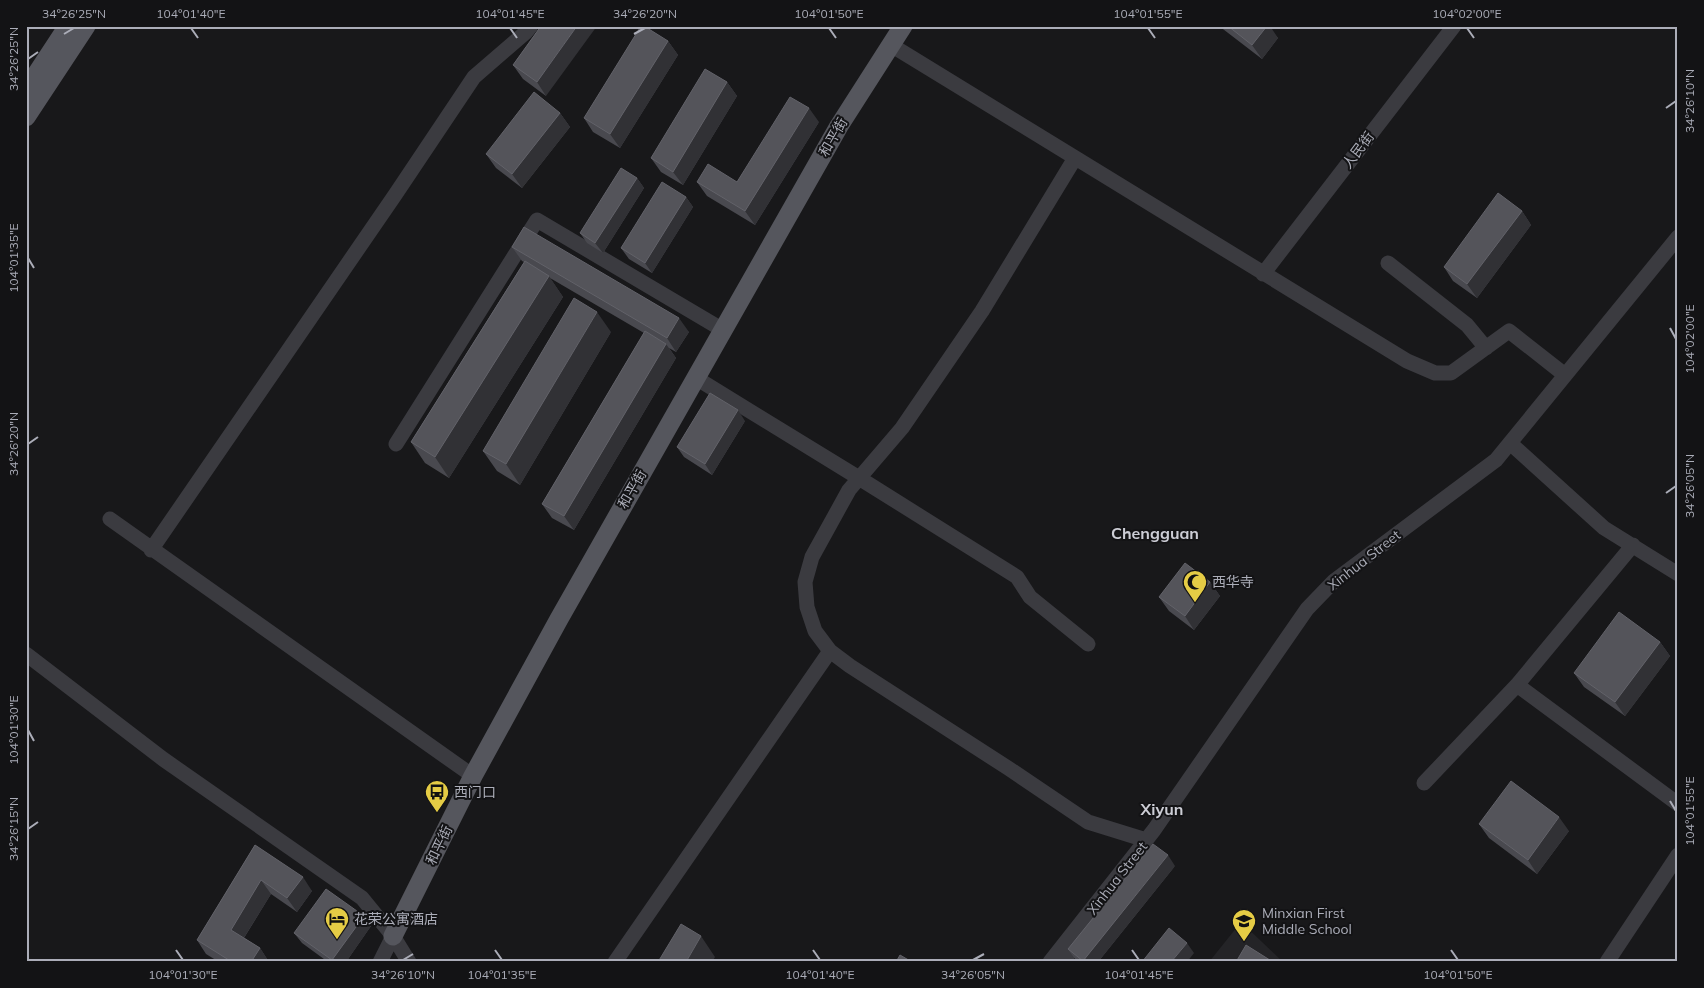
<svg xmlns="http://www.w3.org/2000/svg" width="1704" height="988" font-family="Mulish,'Noto Sans SC',sans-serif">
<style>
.built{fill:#242427}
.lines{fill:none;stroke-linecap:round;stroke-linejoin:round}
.minor{stroke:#3b3b40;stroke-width:15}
.major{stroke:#55565d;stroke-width:19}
.wall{fill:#49494f}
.shaded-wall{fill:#313135}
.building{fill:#54545a;stroke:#626269}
.ticks{fill:none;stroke:#abadb8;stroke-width:2}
.labels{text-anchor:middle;stroke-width:4;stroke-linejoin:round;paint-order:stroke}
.street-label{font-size:14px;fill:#abadb8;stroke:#131315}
.poi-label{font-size:14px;fill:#abadb8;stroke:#131315;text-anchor:start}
.quarter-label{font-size:16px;font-weight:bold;fill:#cccdd5;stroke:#131315}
.neatline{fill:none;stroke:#abadb8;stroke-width:2}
.ticks-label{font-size:12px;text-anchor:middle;fill:#abadb8}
</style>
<rect width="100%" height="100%" fill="#18181a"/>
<!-- built -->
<path class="built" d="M1241,922L1283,962H1209Z"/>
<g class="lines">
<!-- minor -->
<path class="minor" d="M891,45L1407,361L1435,373H1451L1509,331L1565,375
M1075,158L982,311L902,428L849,490L812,557L805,582L807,607L815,631L830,651L850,666L1008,768L1088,822L1146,840
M1388,263L1467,325L1486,348
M1263,274L1454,26
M696,378L859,478L1017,577L1030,597L1088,644
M1510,443L1604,528L1678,574
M396,444L537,220L723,330
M110,519L473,776
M151,550L395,195L474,77L526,32L531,26
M26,654L163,759L362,898L393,936L409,962
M1517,685L1678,804
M1424,783L1517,685L1633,545
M380,962L393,936
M615,962L830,651
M1050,962L1154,830L1307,609L1334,581L1496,460L1678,237
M1066,962L1070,938
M1607,962L1678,855"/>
<!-- major -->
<path class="major" d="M26,90L68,26
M26,117L86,26
M393,936L473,776L559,619L839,126L903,26"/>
</g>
<!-- wall -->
<path class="wall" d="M541,26L546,96L523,79L513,65Z
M1219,26H1267L1278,38L1262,59Z
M668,41L678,55L620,148L593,132L584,118Z
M727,82L737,96L683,185L661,172L651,158Z
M560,113L570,127L522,188L496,168L486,154Z
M819,122L755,225L707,196L697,182H737Z
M637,178L644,188L603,253L587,243L580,233Z
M686,197L693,207L652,273L629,259L621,248Z
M1522,211L1531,225L1477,298L1453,281L1444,267Z
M512,247L689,332L676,352L669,348L676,358L574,530L552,518L542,504L644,333L550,278L563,297L449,478L425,463L411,442L524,262L522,261Z
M611,332L520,485L497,471L483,451Z
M745,421L712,475L684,457L677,447Z
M1210,582L1220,596L1194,630L1169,611L1159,597Z
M1660,642L1670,656L1625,716L1584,687L1574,673Z
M1479,824L1569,831L1537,874L1489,838Z
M255,845L312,891L297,912L271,894L244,938L260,948L269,962H219L206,954L197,940Z
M1175,866L1098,962H1078L1075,959L1068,949Z
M364,916L371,926L346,962H328L302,943L294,933Z"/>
<!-- shaded-wall -->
<path class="shaded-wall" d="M577,26H597L546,96L537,82Z
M1267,26H1270L1278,38L1262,59L1252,45Z
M668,41L678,55L620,148L610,134Z
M727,82L737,96L683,185L673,172Z
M809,108L819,122L755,225L745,211Z
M560,113L570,127L522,188L512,174Z
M637,178L644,188L603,253L595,243Z
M686,197L693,207L652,273L645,263Z
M1522,211L1531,225L1477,298L1467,284Z
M549,276L563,297L449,478L435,457Z
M597,312L611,332L520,485L506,464Z
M679,318L689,332L676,352L667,338Z
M666,344L676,358L574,530L564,516Z
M738,410L745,421L712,475L705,464Z
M1210,582L1220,596L1194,630L1185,616Z
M1660,642L1670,656L1625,716L1615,702Z
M1559,817L1569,831L1537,874L1528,860Z
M1168,855L1175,866L1098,962H1083V961Z
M303,877L312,891L297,912L287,898Z
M261,880L271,894L240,944L231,930Z
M364,916L371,926L346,962H334L332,960Z
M701,936L715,957L712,962H686Z
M1187,943L1194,953L1187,962H1171Z
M260,948L269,962H251Z"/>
<!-- building -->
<path class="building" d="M541,26H577L537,82L513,65Z
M641,26H644L668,41L610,134L584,118Z
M1228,26H1267L1252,45Z
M705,69L727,82L673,172L651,158Z
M534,92L560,113L512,174L486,154Z
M790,97L809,108L745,211L697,182L708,164L737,182Z
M621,168L637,178L595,243L580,233Z
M662,182L686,197L645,263L621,248Z
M1498,193L1522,211L1467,284L1444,267Z
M524,227L679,318L667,338L512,247Z
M525,261L549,276L435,457L411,442Z
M574,298L597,312L506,464L483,451Z
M645,331L666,344L564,516L542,504Z
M710,393L738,410L705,464L677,447Z
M1185,563L1210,582L1185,616L1159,597Z
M1619,612L1660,642L1615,702L1574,673Z
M1511,781L1559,817L1528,860L1479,824Z
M1153,844L1168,855L1083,961L1068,949Z
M255,845L303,877L287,898L261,880L231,930L260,948L251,962H232L197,940Z
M326,889L364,916L332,960L294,933Z
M681,924L701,936L686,962H658Z
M1169,928L1187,943L1171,962H1142Z
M1246,945L1273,962H1236Z
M900,955L912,962H896Z"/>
<!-- ticks -->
<path class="ticks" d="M191,28L198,38M510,28L517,38M829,28L836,38M1148,28L1155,38M1467,28L1474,38M64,34L74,28M634,34L645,28M28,59L38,52M1666,108L1676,101M28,258L34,268M1670,328L1676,339M28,444L38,437M1666,493L1676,486M28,730L34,741M1670,801L1676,811M28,829L38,822M176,950L183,960M495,950L502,960M813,950L820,960M1132,950L1139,960M1451,950L1458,960M403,960L413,954M973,960L984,954"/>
<!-- icons -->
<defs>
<g id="mosque-pin" transform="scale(1.25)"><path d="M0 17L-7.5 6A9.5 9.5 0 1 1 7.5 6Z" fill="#e5cc45" stroke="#131315"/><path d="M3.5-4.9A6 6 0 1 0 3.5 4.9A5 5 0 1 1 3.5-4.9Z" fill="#111"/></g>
<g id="bus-pin" transform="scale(1.25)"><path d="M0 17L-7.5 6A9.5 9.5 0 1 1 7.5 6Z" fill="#e5cc45" stroke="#131315"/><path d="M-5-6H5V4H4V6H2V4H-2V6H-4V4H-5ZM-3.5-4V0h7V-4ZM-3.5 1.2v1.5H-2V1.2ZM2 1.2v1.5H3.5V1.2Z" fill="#111"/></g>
<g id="hotel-pin" transform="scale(1.25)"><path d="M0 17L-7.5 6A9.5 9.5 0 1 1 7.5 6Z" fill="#e5cc45" stroke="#131315"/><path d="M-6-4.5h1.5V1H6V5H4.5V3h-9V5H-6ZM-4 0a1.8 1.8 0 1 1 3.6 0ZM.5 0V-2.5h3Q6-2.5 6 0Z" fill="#111"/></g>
<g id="school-pin" transform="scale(1.25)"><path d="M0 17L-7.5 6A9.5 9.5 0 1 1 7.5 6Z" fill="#e5cc45" stroke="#131315"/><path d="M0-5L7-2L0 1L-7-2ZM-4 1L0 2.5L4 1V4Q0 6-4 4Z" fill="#111"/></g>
</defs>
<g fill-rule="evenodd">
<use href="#mosque-pin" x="1195" y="582"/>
<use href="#bus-pin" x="437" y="792"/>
<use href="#hotel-pin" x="337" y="919"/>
<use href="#school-pin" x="1244" y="921"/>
</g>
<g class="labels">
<!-- street labels -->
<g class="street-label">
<text transform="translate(833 137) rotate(-60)" y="5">和平街</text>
<text transform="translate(1358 150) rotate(-53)" y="5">人民街</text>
<text transform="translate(632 489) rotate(-60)" y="5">和平街</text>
<text transform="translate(1364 560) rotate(-38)" y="5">Xinhua Street</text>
<text transform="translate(439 845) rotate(-64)" y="5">和平街</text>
<text transform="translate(1117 878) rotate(-52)" y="5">Xinhua Street</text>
</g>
<!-- poi labels -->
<g class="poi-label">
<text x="1212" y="587">西华寺</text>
<text x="454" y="797">西门口</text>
<text x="1262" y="918">Minxian First<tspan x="1262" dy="16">Middle School</tspan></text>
<text x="354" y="924">花荣公寓酒店</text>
</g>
<!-- quarter labels -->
<g class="quarter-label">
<text x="1155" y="539">Chengguan</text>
<text x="1162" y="815">Xiyun</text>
</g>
</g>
<!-- border -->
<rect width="1704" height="988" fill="none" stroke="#131315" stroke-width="55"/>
<rect x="28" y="28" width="1648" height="932" class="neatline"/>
<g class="ticks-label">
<text x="74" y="18">34°26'25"N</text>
<text x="191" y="18">104°01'40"E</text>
<text x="510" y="18">104°01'45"E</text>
<text x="645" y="18">34°26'20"N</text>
<text x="829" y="18">104°01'50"E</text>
<text x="1148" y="18">104°01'55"E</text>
<text x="1467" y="18">104°02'00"E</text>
<text transform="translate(14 59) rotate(-90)" y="4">34°26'25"N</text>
<text transform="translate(1690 101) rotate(-90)" y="4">34°26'10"N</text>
<text transform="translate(14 258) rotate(-90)" y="4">104°01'35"E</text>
<text transform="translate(1690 339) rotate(-90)" y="4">104°02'00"E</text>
<text transform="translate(14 444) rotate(-90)" y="4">34°26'20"N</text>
<text transform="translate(1690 486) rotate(-90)" y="4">34°26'05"N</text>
<text transform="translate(14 730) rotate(-90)" y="4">104°01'30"E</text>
<text transform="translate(1690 811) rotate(-90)" y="4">104°01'55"E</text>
<text transform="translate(14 829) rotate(-90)" y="4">34°26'15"N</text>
<text x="183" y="979">104°01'30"E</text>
<text x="403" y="979">34°26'10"N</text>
<text x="502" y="979">104°01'35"E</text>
<text x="820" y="979">104°01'40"E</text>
<text x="973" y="979">34°26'05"N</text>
<text x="1139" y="979">104°01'45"E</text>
<text x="1458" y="979">104°01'50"E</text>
</g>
</svg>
